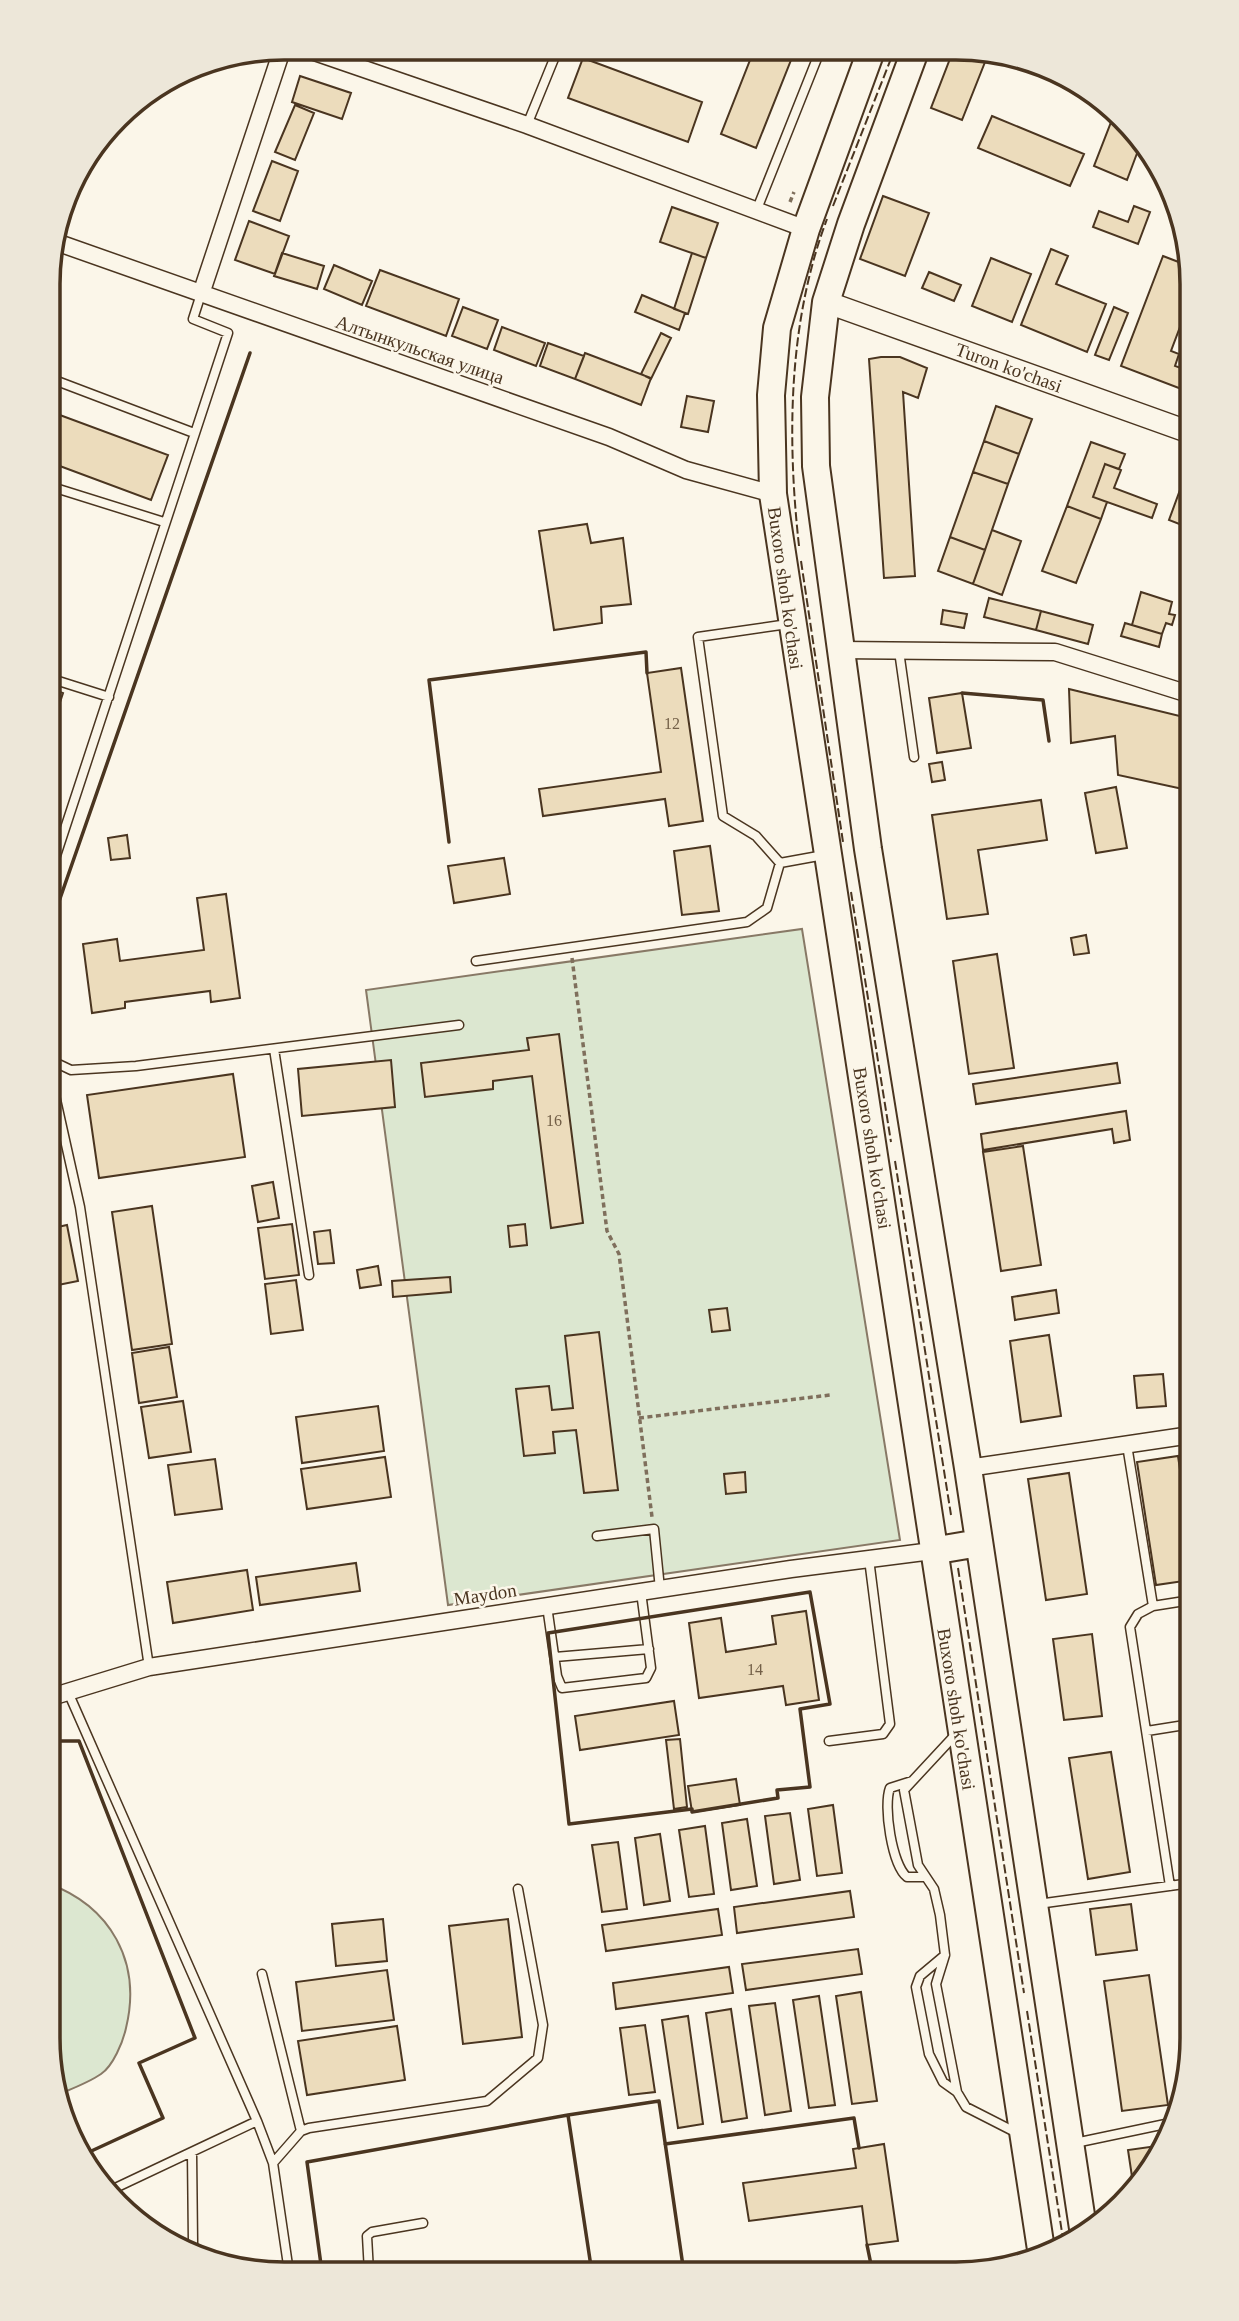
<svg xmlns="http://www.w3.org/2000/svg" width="1239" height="2321" font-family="Georgia,serif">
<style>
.green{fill:#dce7d0;stroke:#887966;stroke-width:2}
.building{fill:#ecdcbc;stroke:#4a3520;stroke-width:2}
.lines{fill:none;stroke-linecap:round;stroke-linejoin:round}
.service-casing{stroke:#4a3520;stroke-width:11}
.minor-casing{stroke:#4a3520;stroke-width:19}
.tertiary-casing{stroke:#4a3520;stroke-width:24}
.primary-casing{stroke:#4a3520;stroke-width:30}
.path{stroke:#7f6f5c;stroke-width:3.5;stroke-dasharray:5 3.5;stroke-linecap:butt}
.service{stroke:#fbf6e9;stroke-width:8}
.minor{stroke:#fbf6e9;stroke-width:16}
.tertiary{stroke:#fbf6e9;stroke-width:21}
.primary{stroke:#fbf6e9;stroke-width:26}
.fence{stroke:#4a3520;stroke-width:2;stroke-dasharray:9 3.5;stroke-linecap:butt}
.wall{stroke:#4a3520;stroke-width:3.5}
.labels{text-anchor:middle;stroke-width:5;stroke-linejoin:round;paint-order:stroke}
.number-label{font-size:16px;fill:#725f47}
.street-label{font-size:19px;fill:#4a3520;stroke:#fbf6e9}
.rim{fill:none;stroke:#4a3520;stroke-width:3.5}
</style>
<rect width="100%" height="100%" fill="#fbf6e9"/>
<!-- green -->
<path class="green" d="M802,929L900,1540L448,1605L366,990Z
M47,1883C111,1906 142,1962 126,2028C123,2042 113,2066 101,2074C88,2083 71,2089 57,2095L47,2037Z"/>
<!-- building -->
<path class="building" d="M754,50H795L756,148L721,134Z
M953,51L989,52L962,120L931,108Z
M583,58L702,102L688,142L568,98Z
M300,76L351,93L342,119L292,102Z
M295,105L314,113L295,160L275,152Z
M1115,112L1139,148L1127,180L1094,166Z
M992,116L1084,154L1070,186L978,148Z
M272,161L298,171L280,221L253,211Z
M883,196L929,213L905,276L860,259Z
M1134,206L1150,212L1138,244L1093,227L1099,211L1128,222Z
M672,207L718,223L706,258L660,242Z
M249,221L289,236L275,274L235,260Z
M1051,249L1068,256L1056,284L1106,304L1087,352L1021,325Z
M282,253L324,266L317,289L274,276Z
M692,253L706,258L688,314L674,309Z
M1163,256L1189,266L1192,295L1171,351L1179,354L1175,366L1192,372V393L1121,366Z
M991,258L1031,274L1012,322L972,306Z
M334,265L372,281L362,305L324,289Z
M380,270L459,299L446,336L366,306Z
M929,272L961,285L954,301L922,288Z
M642,295L685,313L679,330L635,312Z
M463,307L498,320L487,349L452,336Z
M1114,307L1128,313L1109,360L1095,355Z
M502,327L545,343L536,366L494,350Z
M661,333L671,338L651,379L641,374Z
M548,343L584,356L575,379L540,366Z
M585,353L651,378L641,405L575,379Z
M881,357H900L927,368L918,398L903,392L915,576L884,578L869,359Z
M687,396L714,401L708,432L681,427Z
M996,406L1032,419L1019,454L984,441Z
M49,411L168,455L151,500L49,462Z
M984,441L1019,454L1008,484L973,472Z
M1091,442L1125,454L1119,469L1105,464L1093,497L1107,502L1101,519L1067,506Z
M1105,464L1121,470L1114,488L1157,504L1152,518L1093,497Z
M973,472L1008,484L985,550L950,537Z
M1184,479L1192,482V529L1169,520Z
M1067,506L1101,519L1076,583L1042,571Z
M587,524L591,543L623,538L631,604L601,607L602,623L554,630L539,531Z
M992,530L1021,541L1002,595L973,584Z
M950,537L985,550L973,584L938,571Z
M1141,592L1172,602L1169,614L1175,615L1172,625L1166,623L1162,634L1132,625Z
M1192,593V628L1180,624Z
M989,598L1041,611L1036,630L984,617Z
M943,610L967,614L964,628L941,624Z
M1041,611L1093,625L1088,644L1036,630Z
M1125,623L1162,634L1159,647L1121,636Z
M681,668L703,821L669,826L665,799L543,816L539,789L661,772L647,673Z
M49,688L63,693L49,736Z
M1069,689L1192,719V791L1118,775L1115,736L1071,743Z
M962,693L971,748L937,753L929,698Z
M942,762L945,780L932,782L929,764Z
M1116,787L1127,848L1096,853L1085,793Z
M1041,800L1047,840L978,850L988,914L947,919L932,815Z
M127,835L130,858L111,860L108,838Z
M710,846L719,911L682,915L674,851Z
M504,858L510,894L454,903L448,866Z
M226,894L240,998L211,1002L210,991L125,1002V1008L92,1013L83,944L117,939L120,961L204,950L197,898Z
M1086,935L1089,953L1074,955L1071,938Z
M997,954L1014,1068L969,1074L953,961Z
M559,1034L583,1223L551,1228L532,1076L493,1081V1089L425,1097L421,1063L529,1050L527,1038Z
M391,1060L395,1107L302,1116L298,1069Z
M1117,1063L1120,1083L976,1104L973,1084Z
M233,1074L245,1157L99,1178L87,1095Z
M1126,1111L1130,1140L1114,1143L1112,1129L983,1150L981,1134Z
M1023,1146L1041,1265L1001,1271L983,1152Z
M273,1182L279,1218L258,1222L252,1186Z
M152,1206L172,1344L132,1350L112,1212Z
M292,1224L299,1275L265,1279L258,1228Z
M525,1224L527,1245L510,1247L508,1226Z
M67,1225L78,1281L48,1287V1229Z
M330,1230L334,1263L318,1264L314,1232Z
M378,1266L381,1285L360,1288L357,1270Z
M450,1277L451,1292L393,1297L392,1281Z
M296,1280L303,1330L271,1334L265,1284Z
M1056,1290L1059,1313L1015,1320L1012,1297Z
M727,1308L730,1330L712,1332L709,1310Z
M599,1332L618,1490L584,1493L576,1430L553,1432L555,1453L524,1456L516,1389L549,1386L552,1410L573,1408L565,1336Z
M1049,1335L1061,1416L1021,1422L1010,1341Z
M169,1347L177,1397L139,1403L132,1353Z
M1163,1374L1166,1406L1137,1408L1134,1376Z
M183,1401L191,1452L149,1458L141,1407Z
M378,1406L384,1451L302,1463L296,1417Z
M1178,1456L1191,1544V1580L1156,1585L1137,1462Z
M385,1457L391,1497L307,1509L301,1469Z
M215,1459L222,1509L175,1515L168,1465Z
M745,1472L746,1492L726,1494L724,1474Z
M1069,1473L1087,1594L1046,1600L1028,1479Z
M356,1563L360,1591L260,1605L256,1577Z
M247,1570L253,1610L173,1623L167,1582Z
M806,1611L819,1700L786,1705L783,1686L699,1698L689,1623L721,1618L726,1652L776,1644L772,1616Z
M1092,1634L1102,1716L1064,1720L1053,1639Z
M674,1701L679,1735L580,1750L575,1716Z
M680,1739L687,1807L674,1809L666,1740Z
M1191,1740V1800L1182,1741Z
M1111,1752L1130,1872L1088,1879L1069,1758Z
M736,1779L740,1805L692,1812L688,1786Z
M833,1805L842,1873L817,1876L808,1809Z
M790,1813L800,1880L774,1884L765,1816Z
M747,1819L757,1886L731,1890L722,1823Z
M705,1826L714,1894L689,1897L679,1830Z
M660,1834L670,1901L644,1905L635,1838Z
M618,1842L627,1909L602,1912L592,1845Z
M850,1891L854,1917L737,1933L734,1907Z
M1131,1904L1137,1950L1096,1955L1090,1909Z
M718,1909L722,1935L606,1951L602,1925Z
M383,1919L387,1961L336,1966L332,1924Z
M508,1919L522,2037L463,2044L449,1926Z
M858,1949L862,1974L746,1990L742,1964Z
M729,1967L733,1993L616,2009L613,1983Z
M387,1970L394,2020L302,2031L296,1982Z
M1149,1975L1168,2105L1122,2111L1104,1981Z
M861,1992L877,2101L852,2104L836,1996Z
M819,1996L835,2105L809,2108L793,2000Z
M775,2003L791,2111L765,2115L749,2006Z
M731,2009L747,2118L722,2122L706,2013Z
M688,2016L703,2124L678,2128L662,2020Z
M645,2025L655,2092L629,2095L620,2028Z
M397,2026L405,2080L307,2095L298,2041Z
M884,2144L898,2241L867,2245L862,2206L749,2221L743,2183L856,2168L853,2149Z
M1164,2145L1143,2182L1134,2190L1128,2150Z"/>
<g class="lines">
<!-- service casing -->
<g class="service-casing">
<path id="service" d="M527,125L558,49
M757,209L820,51
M49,378L194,433
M49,486L164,522
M899,651L914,757
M49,678L109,697
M780,863L824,855
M49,877L228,333L193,319L201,294
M476,961L747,922L767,908L780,863L756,836L723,816L698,637L788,624
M274,1049L309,1275
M48,1059L71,1070L136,1066L459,1025
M48,1064L80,1207L149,1667
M1127,1445L1153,1606L1138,1614L1130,1627L1170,1886
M597,1536L654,1529L660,1589
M547,1606L557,1676L562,1688L646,1678L651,1668L641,1592
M1153,1606L1191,1600
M555,1657L649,1649
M68,1692L257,2121L111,2190
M1147,1731L1191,1724
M956,1734L904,1790L918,1865L934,1889L940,1915L945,1955L936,1984L957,2092L966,2107L1017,2133
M829,1741L883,1734L890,1724L869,1559
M912,1781L890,1788C883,1806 892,1865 907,1877H925
M1038,1904L1191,1883
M945,1955L920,1976L916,1987L929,2054L943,2082L957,2092
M262,1974L301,2131
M257,2121L273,2163L289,2272
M1075,2143L1175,2122
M273,2163L301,2131L309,2128L487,2101L538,2058L543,2025L518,1889
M189,2253L193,2243L192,2153
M369,2272L367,2236L372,2232L423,2223
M516,2272L555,2267"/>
</g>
<!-- minor casing -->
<g class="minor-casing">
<path id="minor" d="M300,47L527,125L806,229
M53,241L609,437L686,470L773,494
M201,294L283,47
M840,650L1055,652L1192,695
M968,1468L1191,1435
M48,1698L149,1667L791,1569L932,1551"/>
</g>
<!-- tertiary casing -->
<g class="tertiary-casing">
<path id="tertiary" d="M826,302L1192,433"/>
</g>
<!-- primary casing -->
<g class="primary-casing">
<path id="primary" d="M871,51L806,229L777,328L771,395L773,494L1042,2256
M915,51L851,224L826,302L815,397L816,466L868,849L968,1468L1084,2235
M932,1551L979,1543"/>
</g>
<!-- path -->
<path class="path" d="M790,202L794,192
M572,958L607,1231L619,1254L652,1517
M639,1418L830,1395"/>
<!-- service -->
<use href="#service" class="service"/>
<!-- minor -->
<use href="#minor" class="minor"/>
<!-- tertiary -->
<use href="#tertiary" class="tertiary"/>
<!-- primary -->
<use href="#primary" class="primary"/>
<!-- fence -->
<path class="fence" d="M833,206L894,51
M799,546C787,438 788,322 827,219
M801,561L843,842
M851,892L891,1142
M895,1161L951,1515
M958,1568L1024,1993
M1027,2011L1064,2245"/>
<!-- wall -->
<path class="wall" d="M962,693L1043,700L1049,741
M449,842L429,680L646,652L647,673
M48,933L250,353
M810,1592L830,1704L800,1709L810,1787L777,1790L778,1798L692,1812V1809L569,1824L548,1633Z
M48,1745L57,1741H79L195,2038L139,2063L163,2118L87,2153
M568,2115L659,2101L684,2273
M665,2144L854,2118L859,2148
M867,2245L873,2274
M322,2272L307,2162L568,2115L592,2273"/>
</g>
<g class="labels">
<!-- number labels -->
<g class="number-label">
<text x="672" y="729">12</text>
<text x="554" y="1126">16</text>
<text x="755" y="1675">14</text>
</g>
<!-- street labels -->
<g class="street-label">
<text transform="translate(420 349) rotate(19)" y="7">Алтынкульская улица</text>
<text transform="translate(1009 367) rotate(20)" y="7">Turon ko'chasi</text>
<text transform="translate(786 588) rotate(82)" y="7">Buxoro shoh ko'chasi</text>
<text transform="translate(873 1148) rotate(81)" y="7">Buxoro shoh ko'chasi</text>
<text transform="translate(485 1594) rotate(-9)" y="7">Maydon</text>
<text transform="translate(957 1709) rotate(81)" y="7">Buxoro shoh ko'chasi</text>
</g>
</g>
<!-- crop -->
<path d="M0 0H1239V2321H0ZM284 60H956A224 224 0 0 1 1180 284V2038A224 224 0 0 1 956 2262H284A224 224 0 0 1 60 2038V284A224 224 0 0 1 284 60Z" fill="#ede7d9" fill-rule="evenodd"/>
<path class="rim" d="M284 60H956A224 224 0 0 1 1180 284V2038A224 224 0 0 1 956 2262H284A224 224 0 0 1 60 2038V284A224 224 0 0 1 284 60Z"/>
</svg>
